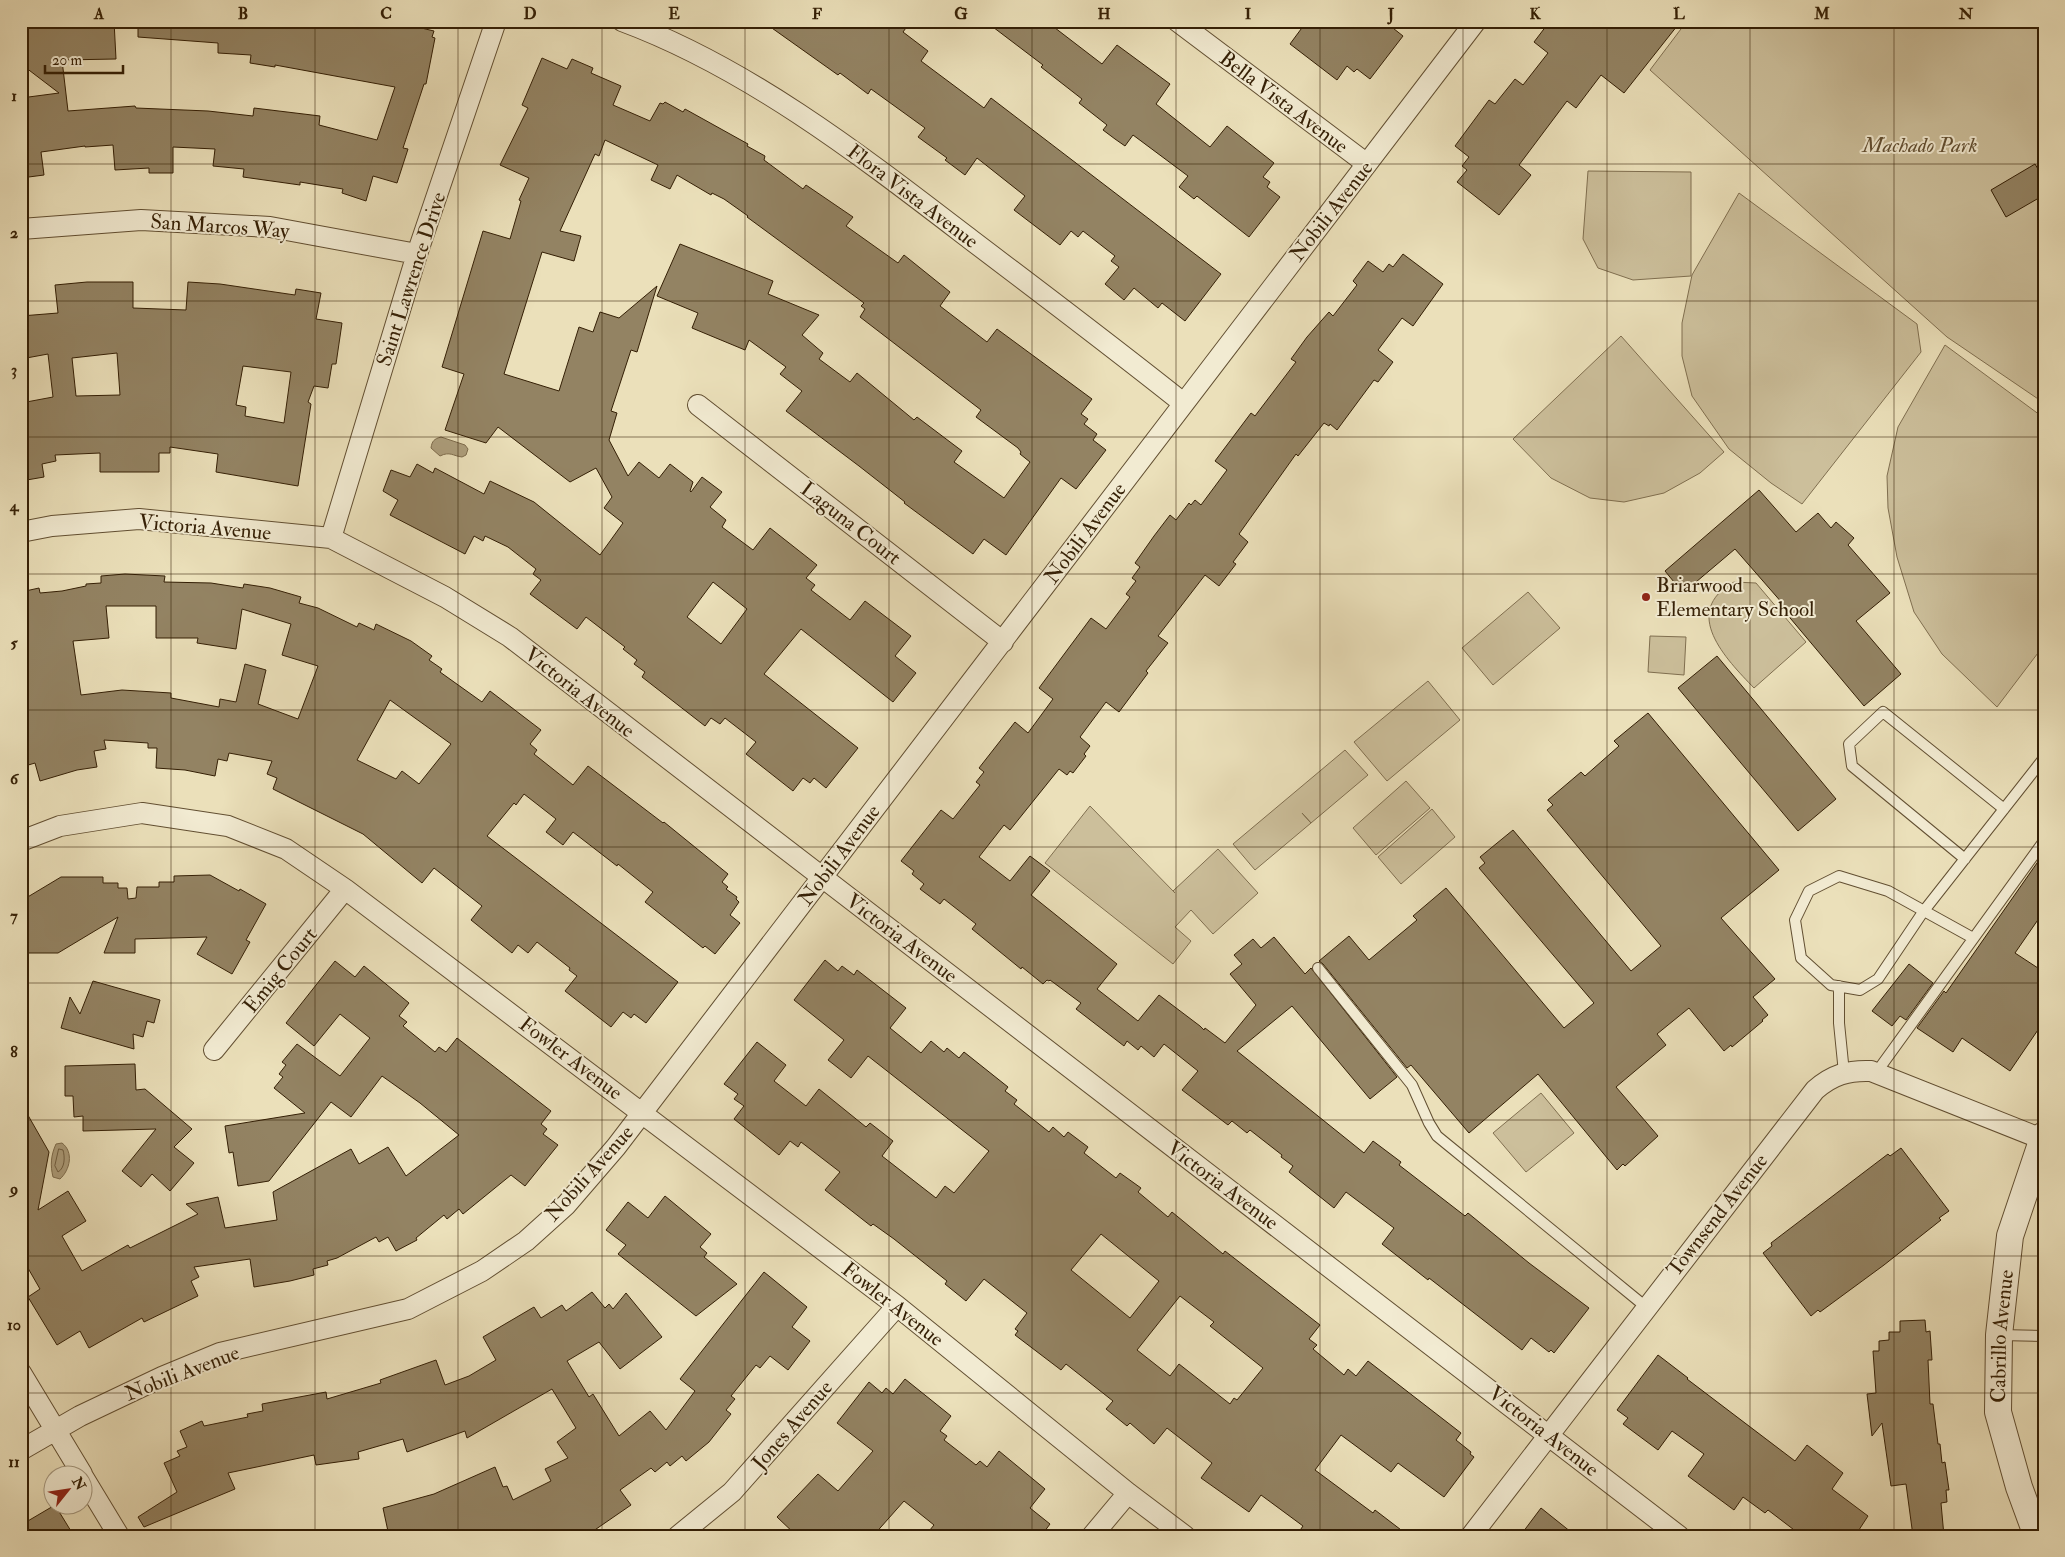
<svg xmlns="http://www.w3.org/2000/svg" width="2065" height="1557" font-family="'IM FELL Double Pica',serif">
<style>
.green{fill:#ccbf9b;stroke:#806f50}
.water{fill:#ad9e7c;stroke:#7d6b4c}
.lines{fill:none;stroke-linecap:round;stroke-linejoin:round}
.shore{stroke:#705e40;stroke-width:1}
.building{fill:#938363;stroke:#341f05;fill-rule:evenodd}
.service-casing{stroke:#624f32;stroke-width:12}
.minor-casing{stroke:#624f32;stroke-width:22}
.tertiary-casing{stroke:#624f32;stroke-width:28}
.service{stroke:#f2ebd2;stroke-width:10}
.minor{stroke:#f2ebd2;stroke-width:20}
.tertiary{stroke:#f2ebd2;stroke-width:26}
.grid{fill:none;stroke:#341f05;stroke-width:1;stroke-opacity:0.55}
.poi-dot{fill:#8f2418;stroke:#f2ebd2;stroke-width:2}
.labels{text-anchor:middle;stroke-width:4;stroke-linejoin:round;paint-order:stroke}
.street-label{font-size:21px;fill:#341f05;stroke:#f2ebd2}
.park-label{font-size:21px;font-style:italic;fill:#624f32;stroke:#f2ebd2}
.poi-label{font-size:21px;fill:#341f05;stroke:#f2ebd2;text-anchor:start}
.neatline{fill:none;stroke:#341f05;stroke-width:2}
.grid-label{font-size:16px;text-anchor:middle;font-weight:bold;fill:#341f05}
</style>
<rect width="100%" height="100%" fill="#ebe0ba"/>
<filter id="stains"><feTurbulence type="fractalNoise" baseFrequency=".004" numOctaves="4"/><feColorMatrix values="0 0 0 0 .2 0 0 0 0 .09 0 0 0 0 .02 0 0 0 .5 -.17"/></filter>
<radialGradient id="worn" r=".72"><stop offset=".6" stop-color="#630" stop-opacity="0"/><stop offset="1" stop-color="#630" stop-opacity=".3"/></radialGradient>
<!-- green -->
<path class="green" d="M1687,21H2040L2044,27V403L1947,337L1650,70Z
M1588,171L1691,172V276L1633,280L1598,268L1583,239Z
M1739,193L1917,324L1921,352L1802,504L1771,483L1729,449L1692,396L1682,356V323L1692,275Z
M1621,336L1724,452L1700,473L1664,493L1624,502L1590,498L1551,478L1513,439Z
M1945,345L2044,418V645L1997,707L1942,654L1914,612L1897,557L1888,508L1887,476L1898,427Z
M1734,582L1756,583L1806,642L1754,688C1726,659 1680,612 1734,582Z
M1528,592L1560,628L1493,685L1462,648Z
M1650,636L1686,637L1684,675L1648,672Z
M1428,681L1460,720L1387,781L1354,742Z
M1345,750L1368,775L1311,823L1302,813L1311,823L1255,870L1233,844Z
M1406,781L1430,808L1376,855L1353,828Z
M1090,806L1175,893L1173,891L1218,849L1258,893L1213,934L1191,910L1175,927L1191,941L1173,964L1045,863Z
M1432,809L1455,837L1401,884L1378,857Z
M1541,1093L1574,1133L1526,1172L1493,1133Z"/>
<!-- water -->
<path class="water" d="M441,437L465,445L468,449L466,455L462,457C453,456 450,451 440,456L431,448C432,441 434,439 441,437Z
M62,1143C74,1152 70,1170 60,1179L53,1177C50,1165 51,1155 56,1144Z"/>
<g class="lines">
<!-- shore -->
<path class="shore" d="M59,1149L63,1150C65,1157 65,1168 58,1172L55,1166Z"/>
</g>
<!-- building -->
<path class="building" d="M21,21H114L116,59L62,60L68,111L135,106L136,108L208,111L253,116L254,108L320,116L319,125L377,140L395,87L275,65V67L250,63L251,55L218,53V43L138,37V21H414L413,26L434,31L432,37L435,38L426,84H424L403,148L408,149L397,183L373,176L366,201L342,193L343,189L300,182V185L243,177L244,169L213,166L215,149L173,147V173H149V168L115,170L113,145L85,147V146L41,152L44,175L21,178V98L59,93L21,64Z
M762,21H911L903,32L928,51L921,61L984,108L991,98L1221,274L1185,321L1162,303L1158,308L1134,288L1124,300L1105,284L1119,267L1111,261L1115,256L1083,231L1078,237L1071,231L1060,245L1014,210L1025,196L977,158L965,175L945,160L947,158L918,137L925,128L871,89L868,94L840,73L838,75Z
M985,21H1046L1102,64L1117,45L1170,84L1156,104L1210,147L1227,126L1274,163L1263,177L1270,182L1267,187L1280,197L1249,237L1197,196L1194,199L1179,187L1188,176L1133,135L1125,146L1115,139L1103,130L1107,125L1079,103L1082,99L1041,67L1043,65Z
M1307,21H1384L1403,36L1370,79L1357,69L1354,72L1347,66L1337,80L1290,44Z
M1550,21H1681L1624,93L1601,75L1576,108L1567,101L1519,165L1531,175L1499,215L1457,182L1467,170L1462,166L1469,157L1455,146L1489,100L1495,104L1515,79L1523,85L1548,53L1534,42Z
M542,58L567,69L572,59L593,68L591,73L621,86L613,105L650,121L660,103L663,104L665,102L683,112L685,109L748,144L747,146L765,156L764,160L803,189L806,185L853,217L846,226L898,263L904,255L950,292L940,306L987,342L997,329L1092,399L1081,414L1088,419L1084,424L1097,434L1093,440L1106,450L1076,489L1061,478L1006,555L984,539L973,554L904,503L905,502L859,466L786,411L802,391L780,374L786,367L749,340L745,350L692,328L698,313L657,296L680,244L773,281L768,294L819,315L802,335L823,353L819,359L850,382L857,373L914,420L917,417L962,451L954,462L1004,498L1030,462L1020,454L1021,452L1018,448L976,417L981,410L860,317L865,309L861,306L864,303L747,217L748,216L724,199L712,193L711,195L677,175L670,189L651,180L658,165L605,140L599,156L595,154L560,231L581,236L574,261L542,252L504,374L559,391L579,327L593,332L600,312L619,318L657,286L637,352L631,350L611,411L617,413L609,440L628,476L639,462L659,478L670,464L693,482L690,491L691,492L702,477L722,492L710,507L726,520L722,527L753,550L770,528L817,565L806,578L815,585L811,590L850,620L865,601L911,636L895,656L916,673L893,702L801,629L764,674L858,748L826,788L814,778L810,783L803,778L793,791L746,754L756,742L725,718L720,724L711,718L705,726L642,677L645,672L634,664L637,660L623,649L625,647L586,617L577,629L530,594L541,580L533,574L536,569L508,547L485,536L483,541L474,536L465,554L390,515L398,500L383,491L391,470L410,477L417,464L433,473L435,468L484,494L490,481L534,502L600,555L623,523L604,508L612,497L596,468L570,482L498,427L486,443L445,430L464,374L442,367L483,231L510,239L521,201L519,200L529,178L500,165L528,108L522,105ZM713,582L747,609L721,644L687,617Z
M2035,164L2044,179V195L2006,217L1991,190Z
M1403,254L1443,284L1413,326L1402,318L1378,350L1393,362L1378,382L1374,380L1337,430L1330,424L1329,426L1324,423L1298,456L1296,454L1239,534L1248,542L1233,562L1236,564L1219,586L1205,575L1158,636L1168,643L1146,671L1148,673L1119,712L1106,702L1080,737L1090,746L1084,754L1086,756L1073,773L1070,771L1067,775L1059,769L1010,830L1004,825L979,857L1010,881L1030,856L1050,871L1031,895L1117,964L1097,989L1138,1021L1159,995L1200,1026L1204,1030L1205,1028L1225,1043L1256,1005L1230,974L1242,964L1234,955L1253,939L1261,948L1274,937L1305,974L1311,968L1397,1077L1370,1099L1292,1006L1237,1051L1364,1153L1373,1141L1401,1162L1399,1165L1465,1216L1468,1213L1529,1263L1589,1308L1554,1353L1551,1350L1549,1352L1531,1338L1522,1350L1429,1278L1428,1280L1382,1244L1394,1228L1346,1192L1334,1208L1289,1172L1293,1166L1281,1157L1282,1155L1250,1130L1247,1133L1232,1121L1228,1125L1182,1090L1198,1071L1164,1044L1154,1057L1141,1046L1138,1050L1127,1041L1124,1046L1076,1009L1081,1003L1050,980L1049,981L1047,980L1043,984L1022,967L1021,969L972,929L976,924L944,899L940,904L920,889L924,884L912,874L914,871L901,861L941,810L953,819L980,785L976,782L984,772L979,768L1015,722L1028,733L1053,699L1039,688L1091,618L1106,629L1130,597L1126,594L1136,581L1132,578L1140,567L1135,563L1154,536L1170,515L1176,520L1189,503L1191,505L1195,500L1201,505L1227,470L1215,461L1251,413L1255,416L1296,362L1291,359L1307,337L1329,312L1333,316L1357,285L1353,281L1368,261L1383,272L1389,264L1393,267Z
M87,282H133V308L186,310L188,282L220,284L295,295L296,289L321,293L316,319L342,323L336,364H332L328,388L314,386L308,402L311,404L298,486L216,472L218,454L170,447V453H159V472H100V453L55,455L56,461L42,464L44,477L21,481V403L53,397L48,354L21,359V316L58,313L55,285ZM117,353L120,395L76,396L72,358ZM243,366L291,372L284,423L245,416L246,407L236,405Z
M1759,490L1796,532L1818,513L1831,528L1836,522L1854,538L1848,545L1890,593L1856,621L1901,674L1864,706L1780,606L1783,604L1735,549L1683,593L1665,571Z
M125,574L165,576L164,582L211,583L243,588L244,584L270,588L301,597L299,603L318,608L357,627L359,623L374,630L376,624L411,641L432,656L429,660L442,669L440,672L482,702L490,691L541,730L530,744L537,750L534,754L573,785L588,766L663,823L664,822L728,874L722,882L728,887L726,889L737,897L736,899L739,902L730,915L740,923L715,954L705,946L703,948L645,902L653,892L618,864L617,866L573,832L563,845L546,832L556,819L524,794L516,805L514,803L487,836L678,982L646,1023L634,1014L631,1018L623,1012L611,1027L565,991L577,976L569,970L570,968L537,942L528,953L518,945L512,953L471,920L482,906L434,868L422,883L363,834L273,789L277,778L267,774L272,761L229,753L227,761L218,759L215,776L185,770L156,768L157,748H148V743L104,740L106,749L94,751L97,767L77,770L40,781L35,763L25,766L21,754V592L39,588L40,593L62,591L86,586V584L101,583V576ZM106,606H156V638H198L197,643L236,649L242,609L291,624L282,655L318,666L298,719L258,704L266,670L245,664L236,702L220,699L219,707L171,698V693L122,690L81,695L73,641L109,638ZM390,700L451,744L419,784L402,771L396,779L357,760Z
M1717,656L1836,799L1798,831L1678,688Z
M1648,713L1779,870L1721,918L1775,979L1753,997L1768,1015L1762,1020L1763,1021L1732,1047L1731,1045L1724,1051L1689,1008L1657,1034L1666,1045L1616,1087L1658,1136L1625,1166L1623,1164L1617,1170L1538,1074L1469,1133L1411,1065L1407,1068L1323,964L1319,961L1349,936L1369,960L1417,920L1413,916L1446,888L1564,1028L1594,1003L1479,868L1485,863L1480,857L1513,830L1631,971L1661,946L1547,810L1553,805L1548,800L1581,772L1585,776L1619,746L1614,741Z
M2044,853V911L2015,953L2044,972V1021L2010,1071L1962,1038L1953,1052L1917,1028L1944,991L1946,993Z
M210,875L239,891L240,889L266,904L246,940L250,942L232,974L197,954L207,937L135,939V953H104L118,917L58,953H21V901L61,877H103V883H118V888H127L128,899L136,898L137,887H159V882H174V876Z
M825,960L838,971L842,966L854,975L857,970L906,1008L890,1028L921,1053L931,1041L944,1052L947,1048L959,1058L964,1052L1008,1087L1005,1091L1017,1100L1014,1104L1049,1132L1053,1127L1064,1137L1068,1132L1088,1147L1084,1153L1116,1178L1120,1173L1141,1188L1138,1192L1168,1217L1172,1212L1223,1254L1225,1251L1320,1325L1309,1339L1317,1345L1313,1349L1344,1375L1348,1369L1356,1376L1368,1361L1461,1433L1456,1440L1471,1452L1470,1454L1474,1457L1444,1497L1398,1463L1391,1472L1341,1435L1315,1470L1373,1513L1375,1510L1409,1536H1296L1303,1526L1261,1495L1249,1512L1201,1478L1212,1463L1167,1428L1154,1444L1130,1423L1127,1426L1106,1409L1113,1401L1066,1364L1061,1370L1015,1335L1018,1331L1015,1329L1027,1313L984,1279L966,1301L945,1284L947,1281L894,1239L873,1224L871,1226L825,1190L840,1172L801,1142L798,1147L790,1141L779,1155L734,1119L744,1106L734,1099L738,1094L724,1084L757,1042L786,1065L774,1081L806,1106L819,1089L866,1127L870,1123L893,1141L882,1156L936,1198L945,1186L954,1193L989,1151L868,1056L851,1078L828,1060L844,1040L794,1000ZM1101,1234L1159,1281L1130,1318L1071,1270ZM1180,1296L1214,1322L1210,1326L1263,1368L1237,1400L1234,1398L1230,1404L1179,1364L1170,1376L1137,1350Z
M335,961L355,977L364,966L409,1003L399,1016L407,1022L403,1026L435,1052L439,1047L446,1052L457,1038L551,1111L541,1124L547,1129L543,1134L558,1145L525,1186L511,1175L463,1214L459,1209L447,1219L444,1215L416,1238L417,1240L396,1251L388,1237L379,1242L376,1237L337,1258L327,1261L328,1265L313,1269L314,1275L290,1281L254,1287L250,1259L194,1267L199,1277L191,1281L198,1296L144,1322L142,1318L89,1348L80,1331L57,1345L28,1297L40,1289L21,1256V1103L49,1152L38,1210L68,1191L86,1221L62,1236L82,1271L128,1245L130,1248L198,1214L186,1204L218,1197L225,1228L277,1220L273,1192L351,1149L359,1164L388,1147L406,1176L459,1135L420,1103L382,1076L351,1117L331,1102L269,1181L238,1186L233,1152L229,1153L225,1126L305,1113L274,1088L283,1077L279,1074L286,1065L282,1062L297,1044L340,1076L370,1038L340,1014L314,1046L286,1023Z
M1909,964L1933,983L1906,1020L1900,1016L1892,1026L1872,1011Z
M93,981L160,1000L154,1023L147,1021L143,1037L133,1034L134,1049L61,1028L70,997L80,1014Z
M135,1064L136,1090L145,1089L192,1129L174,1147L194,1163L170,1191L152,1174L141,1187L122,1171L156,1129L83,1131V1116L74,1117L73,1096H65V1066Z
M1901,1148L1949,1211L1939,1218L1941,1220L1884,1265L1820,1312L1818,1310L1811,1316L1763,1253L1772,1246L1771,1243L1888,1154L1890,1156Z
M665,1196L711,1234L700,1247L707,1253L704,1257L737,1284L696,1316L618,1254L626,1245L606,1230L628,1202L648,1218Z
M764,1272L807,1307L792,1327L810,1341L788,1370L770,1356L760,1368L756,1365L731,1396L735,1399L726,1410L731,1414L709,1442L686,1461L682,1456L670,1466L667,1462L655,1472L651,1468L620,1490L631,1505L586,1536H389L383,1508L434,1494L495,1467L503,1487L507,1486L513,1500L551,1481L545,1469L568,1458L557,1442L576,1428L552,1389L467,1438L465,1431L407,1452L403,1439L358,1452L359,1459L316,1465L314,1455L228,1473L235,1489L144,1527L138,1517L177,1492L164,1463L180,1456L177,1451L187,1447L180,1431L202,1421L204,1426L248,1417L247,1414L263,1411L262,1404L326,1392L327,1399L381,1383L380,1380L436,1360L445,1385L469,1376L496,1360L483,1337L534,1307L541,1318L562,1305L566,1311L592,1292L605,1308L609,1304L613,1309L626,1293L662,1337L620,1369L599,1342L567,1361L589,1397L593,1394L619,1436L650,1411L666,1430L695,1391L680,1379Z
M1925,1320L1926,1332L1930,1331L1932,1360H1928L1930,1404H1933L1938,1444H1940L1942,1463L1945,1462L1949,1490H1946L1947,1502L1941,1503L1944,1536H1913L1906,1484L1891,1486L1882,1423L1872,1436L1867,1394L1876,1393L1873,1351H1879V1341L1889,1340V1332H1900V1321Z
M1658,1355L1688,1378L1687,1379L1795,1461L1807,1445L1843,1473L1832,1489L1868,1516L1855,1536H1802L1768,1510L1765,1513L1743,1497L1734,1510L1688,1476L1704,1454L1672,1431L1658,1450L1623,1424L1628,1418L1617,1410Z
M905,1379L951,1416L940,1431L947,1436L944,1440L976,1465L980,1461L987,1467L999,1451L1045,1489L1030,1508L1050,1524L1041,1536H925L934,1525L904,1501L873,1536H797L777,1517L818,1474L838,1491L873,1451L837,1423L869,1382L882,1393L886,1388L893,1394Z
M55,1505L74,1536H21V1525Z
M1541,1508L1576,1536H1520Z"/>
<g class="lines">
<!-- service casing -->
<g class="service-casing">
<path id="service" d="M1965,859L1852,766L1849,744L1883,712L2004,809
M1973,938L1888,891L1839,876L1809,891L1795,920L1801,958L1831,985L1860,990L1878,979L1923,912L2044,758
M1318,968L1412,1085L1429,1123L1437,1136L1646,1307
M1839,986V1023L1844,1073
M1876,1073L2044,841
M2000,1335L2044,1336"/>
</g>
<!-- minor casing -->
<g class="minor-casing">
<path id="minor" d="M622,21C749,68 863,157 970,239C1041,293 1113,347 1183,403
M1177,21L1367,164
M21,229L141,220L270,227L417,254
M698,405L1003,642
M21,532L52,526L139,519L331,538L445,597L510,637L1679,1536
M331,538L417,254L496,21
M21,841L60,826L142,813L228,826L286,849L345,889L897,1306L1128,1493L1185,1536
M214,1050L345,889
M21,1373L82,1474
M21,1450L80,1416L162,1377L220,1353L408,1309L482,1271L526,1241L566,1205L616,1147L1476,21
M82,1475L119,1536
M678,1536L732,1492L897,1306
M1092,1536L1128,1493
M1471,1536L1815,1090C1832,1075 1848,1070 1871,1071L2042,1139"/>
</g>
<!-- tertiary casing -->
<g class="tertiary-casing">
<g id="tertiary">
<path id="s1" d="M2037,1536L2019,1487L1998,1412L1999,1335L2010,1236L2044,1135"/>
</g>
</g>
<!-- service -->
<use href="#service" class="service"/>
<!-- minor -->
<use href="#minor" class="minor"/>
<!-- tertiary -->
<use href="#tertiary" class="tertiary"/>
</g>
<!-- grid -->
<path class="grid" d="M171,21V1536M315,21V1536M458,21V1536M602,21V1536M745,21V1536M889,21V1536M1032,21V1536M1176,21V1536M1320,21V1536M1463,21V1536M1607,21V1536M1750,21V1536M1894,21V1536M21,164H2044M21,301H2044M21,437H2044M21,574H2044M21,710H2044M21,847H2044M21,983H2044M21,1120H2044M21,1256H2044M21,1393H2044"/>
<!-- markers -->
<circle class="poi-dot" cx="1646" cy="597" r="5"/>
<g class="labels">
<!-- street labels -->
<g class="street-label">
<text transform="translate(1284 102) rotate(37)" y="7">Bella Vista Avenue</text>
<text transform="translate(913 196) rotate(37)" y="7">Flora Vista Avenue</text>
<text transform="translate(1331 211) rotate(-52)" y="7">Nobili Avenue</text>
<text transform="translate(220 226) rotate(4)" y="7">San Marcos Way</text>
<text transform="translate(411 279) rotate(-72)" y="7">Saint Lawrence Drive</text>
<text transform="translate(851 523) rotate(38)" y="7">Laguna Court</text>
<text transform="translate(205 527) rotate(5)" y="7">Victoria Avenue</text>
<text transform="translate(1085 533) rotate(-53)" y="7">Nobili Avenue</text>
<text transform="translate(580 692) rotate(38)" y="7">Victoria Avenue</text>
<text transform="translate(839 855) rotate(-53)" y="7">Nobili Avenue</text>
<text transform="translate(902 938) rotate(37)" y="7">Victoria Avenue</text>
<text transform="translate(280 970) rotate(-51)" y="7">Emig Court</text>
<text transform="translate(571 1058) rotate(37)" y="7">Fowler Avenue</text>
<text transform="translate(589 1173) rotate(-48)" y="7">Nobili Avenue</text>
<text transform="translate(1223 1185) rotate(37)" y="7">Victoria Avenue</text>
<text transform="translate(1717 1215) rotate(-52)" y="7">Townsend Avenue</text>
<text transform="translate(893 1304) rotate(38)" y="7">Fowler Avenue</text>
<text dy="7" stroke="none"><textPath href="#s1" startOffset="206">Cabrillo Avenue</textPath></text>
<text transform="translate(182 1373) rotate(-21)" y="7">Nobili Avenue</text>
<text transform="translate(792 1425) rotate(-49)" y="7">Jones Avenue</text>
<text transform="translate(1544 1431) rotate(38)" y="7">Victoria Avenue</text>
</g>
<!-- park labels -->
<g class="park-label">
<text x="1920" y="152">Machado Park</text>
</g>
<!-- poi labels -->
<g class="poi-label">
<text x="1656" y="592">Briarwood<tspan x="1656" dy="24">Elementary School</tspan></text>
</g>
</g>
<!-- margin -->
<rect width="2065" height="1557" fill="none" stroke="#ebe0ba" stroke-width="55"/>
<!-- north arrow -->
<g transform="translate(68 1490) rotate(60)"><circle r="24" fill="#f2ebd2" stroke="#a69980"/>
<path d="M0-4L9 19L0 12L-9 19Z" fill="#8f2418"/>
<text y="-8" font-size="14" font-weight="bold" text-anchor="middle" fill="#341f05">N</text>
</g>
<!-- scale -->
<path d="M45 65v8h78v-8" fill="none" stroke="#341f05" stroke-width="2.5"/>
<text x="52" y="65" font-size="15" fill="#341f05" stroke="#f2ebd2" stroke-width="4" paint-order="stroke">20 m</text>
<rect x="28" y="28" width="2010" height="1502" class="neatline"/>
<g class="grid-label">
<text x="99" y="19">A</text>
<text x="243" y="19">B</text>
<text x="386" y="19">C</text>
<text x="530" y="19">D</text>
<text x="674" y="19">E</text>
<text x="817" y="19">F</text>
<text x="961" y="19">G</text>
<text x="1104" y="19">H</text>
<text x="1248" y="19">I</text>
<text x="1391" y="19">J</text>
<text x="1535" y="19">K</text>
<text x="1679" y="19">L</text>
<text x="1822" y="19">M</text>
<text x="1966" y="19">N</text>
<text x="14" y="101">1</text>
<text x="14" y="238">2</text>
<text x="14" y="375">3</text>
<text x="14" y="511">4</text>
<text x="14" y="648">5</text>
<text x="14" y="784">6</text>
<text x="14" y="921">7</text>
<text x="14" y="1057">8</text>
<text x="14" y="1194">9</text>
<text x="14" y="1330">10</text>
<text x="14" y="1467">11</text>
</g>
<rect width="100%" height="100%" filter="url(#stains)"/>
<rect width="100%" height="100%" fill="url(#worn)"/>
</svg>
